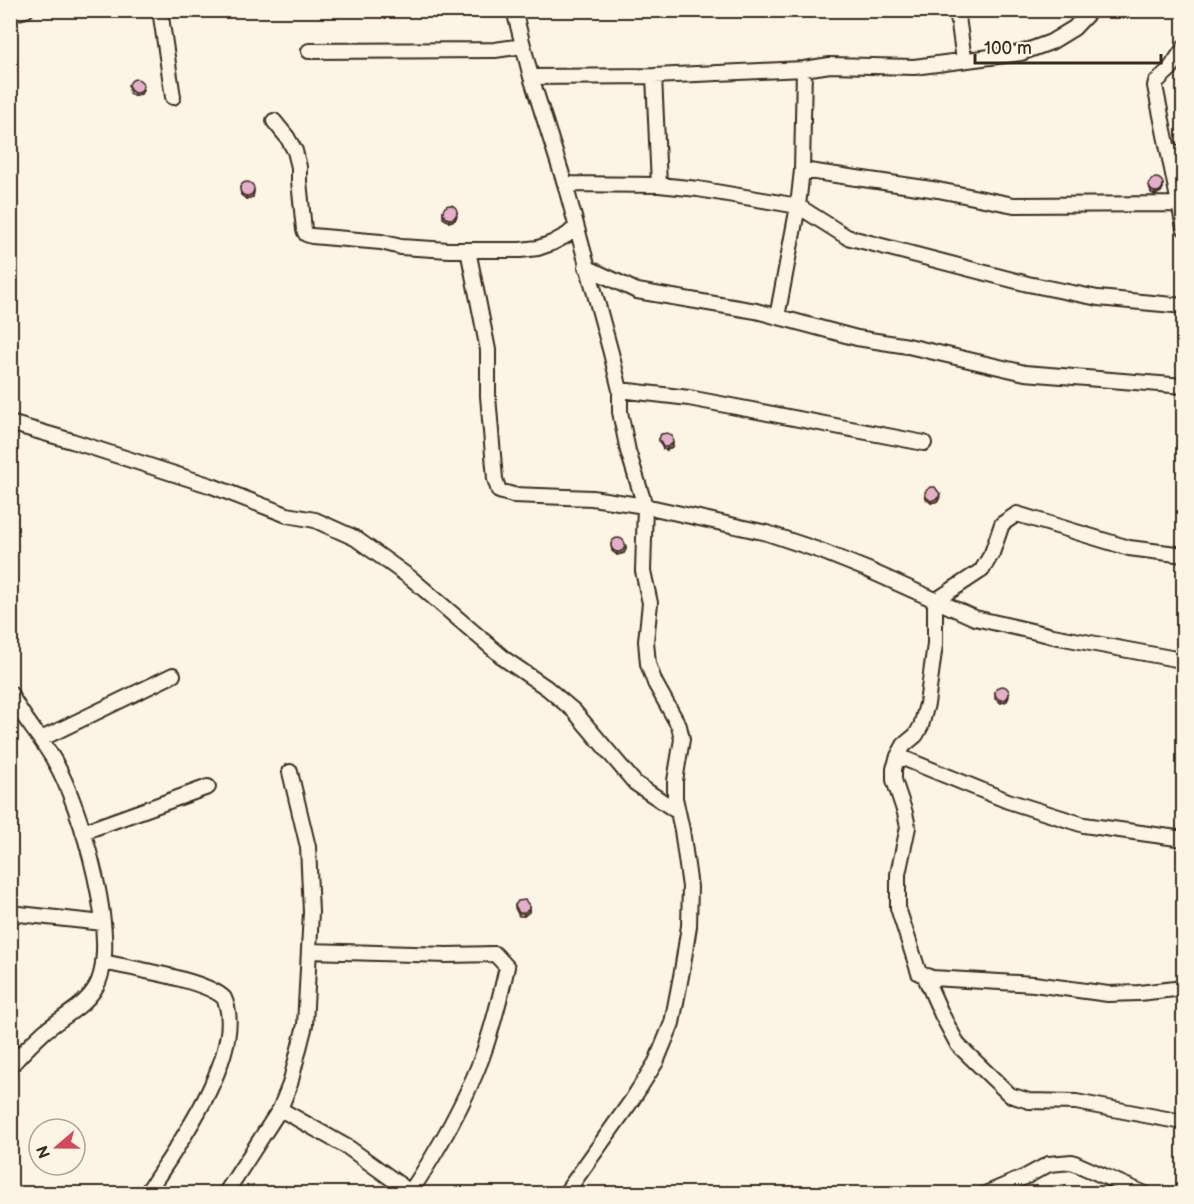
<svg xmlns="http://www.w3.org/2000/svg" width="1194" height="1204" font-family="'Balsamiq Sans',sans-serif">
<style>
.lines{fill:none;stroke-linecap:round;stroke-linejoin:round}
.street-casing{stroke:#3b2a1e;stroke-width:18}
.street{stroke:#fcf5e5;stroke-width:14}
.wall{fill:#c496af;stroke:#3b2a1e;stroke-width:1.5}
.shaded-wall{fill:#a07a8e;stroke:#3b2a1e;stroke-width:1.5}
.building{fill:#e4afcb;stroke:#3b2a1e;stroke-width:1.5}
</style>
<rect width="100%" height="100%" fill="#fcf5e5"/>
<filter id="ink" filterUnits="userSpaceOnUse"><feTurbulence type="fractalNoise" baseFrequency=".0167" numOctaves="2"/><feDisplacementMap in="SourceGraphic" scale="12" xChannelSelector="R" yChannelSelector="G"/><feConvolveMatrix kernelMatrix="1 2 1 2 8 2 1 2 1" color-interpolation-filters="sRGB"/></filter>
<g filter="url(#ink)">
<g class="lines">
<!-- street casing -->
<g class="street-casing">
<path id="street" d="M160,10L173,97
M514,10L531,77L565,184L611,353L620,390V412L628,451L645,506L643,571L650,603L646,641L648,664L655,683L679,726L682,739L675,781V798L682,830L690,887L689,926L682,971L672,1023L656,1062L632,1100L565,1194
M957,10L964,60
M10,14L26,10
M1184,48L1170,69L1156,82L1155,86L1184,228
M309,51L495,50L523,46
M654,76L659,185
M531,77L654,76L804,69L830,65L914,67L1021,53L1051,42L1074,28L1091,10
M274,121L287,137L295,151L299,167V181L304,230L306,234L312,236L381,242L401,247L449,250H520L538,248L552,243L567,235L576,227
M1168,148L1184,162
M802,170L938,190L1014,205L1179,204
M565,184L659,185L698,189L798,206L847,237L1028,284L1098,298L1184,306
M468,250L488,350V396L495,479L499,491L513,495L592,498L645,506L767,533L821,551L866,569L975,618L1053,636L1176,659L1184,657
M586,267L637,291L756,311L857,338L908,346L1025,373L1184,386
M777,317L798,206L802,170L804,69
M620,390L689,398L924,443
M10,423L72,441L212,486L287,515L315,520L355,538L412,579L506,660L547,688L574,711L635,783L678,812
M935,601V644L927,704L921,726L916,735L904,745L898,756L894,769V780L905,813L908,827L898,874V908L919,973L932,978L1034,984L1108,994L1139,993L1184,988
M935,601L982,570L992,553L1002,524L1017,514L1129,548L1184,555
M10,693C22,718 42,738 55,762C80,805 124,947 94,990C83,1007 61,1018 45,1031C33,1042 21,1054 10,1067
M41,739L173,675
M898,756L1008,801L1084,825L1184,839
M83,832L208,787
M10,913L103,923
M309,951L447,955L495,954L507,967C500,998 492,1030 481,1060C463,1106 437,1152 409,1194
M103,962C129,968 207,980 224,998C248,1050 175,1151 146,1194
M925,977L942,1015L958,1045L1010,1095L1029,1101L1076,1102L1177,1121
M280,1109L349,1148L410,1192
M225,1194L280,1109L290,1084L305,1025L311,912L308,847L290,772
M985,1194L1025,1177L1049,1164L1072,1162L1145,1194"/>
</g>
<!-- street -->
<use href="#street" class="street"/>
</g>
<!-- wall -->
<path class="wall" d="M128,85L143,90L141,94L134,96L130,94Z
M1149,183L1163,188L1161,192L1155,195L1151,193Z
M240,187L254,192L253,197L246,199L241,195Z
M443,211L457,216L455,220L449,222L443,218Z
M659,439L673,446L667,450L663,449L659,441Z
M925,495L940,497L938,501L931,503L926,499Z
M611,544L626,549L624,553L617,555L612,551Z
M995,692L1009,697L1007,701L1001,703L995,699Z
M515,905H529V912L524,916H519L515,908Z"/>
<!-- shaded-wall -->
<path class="shaded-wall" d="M143,87L141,94L134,96V93Z
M1163,185V188L1161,192L1155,195V192Z
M254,190L253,197L246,199V196Z
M457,213L455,220L449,222V219Z
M673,443V446L667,450V447Z
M940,494L938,501L931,503V501Z
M626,546V549L624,553L617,555V552Z
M1009,694L1007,701L1001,703V700Z
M529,909V912L524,916V913Z"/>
<!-- building -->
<path class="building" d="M129 86a7 7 0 1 1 14 0a7 7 0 1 1-14 0Z
M1149 185a7 7 0 1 1 14 0a7 7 0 1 1-14 0Z
M240 189a7 7 0 1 1 14 0a7 7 0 1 1-14 0Z
M443 212a7 7 0 1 1 14 0a7 7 0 1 1-14 0Z
M668,433L672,436L673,443L667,447H663L659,439L661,434Z
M930,487H935L940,494L938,498L931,501L926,497L925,492Z
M611 545a7 7 0 1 1 14 0a7 7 0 1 1-14 0Z
M995 693a7 7 0 1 1 14 0a7 7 0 1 1-14 0Z
M525,900L529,905V909L524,913H519L515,905L518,901Z"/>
</g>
<!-- margin -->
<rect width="1194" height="1204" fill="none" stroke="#fcf5e5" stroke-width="36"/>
<rect x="18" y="18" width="1158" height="1168" fill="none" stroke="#3b2a1e" stroke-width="2" filter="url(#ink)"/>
<!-- north arrow -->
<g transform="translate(57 1147) rotate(250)"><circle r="28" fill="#fcf5e5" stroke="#afa495" stroke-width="1.5"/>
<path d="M0-4.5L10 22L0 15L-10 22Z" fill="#d1495b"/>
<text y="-9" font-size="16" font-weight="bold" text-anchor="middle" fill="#3b2a1e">N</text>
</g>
<!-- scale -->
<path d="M975 54v9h186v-9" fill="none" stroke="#3b2a1e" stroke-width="3"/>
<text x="984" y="54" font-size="18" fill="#3b2a1e" stroke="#fcf5e5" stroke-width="4.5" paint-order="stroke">100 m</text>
</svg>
